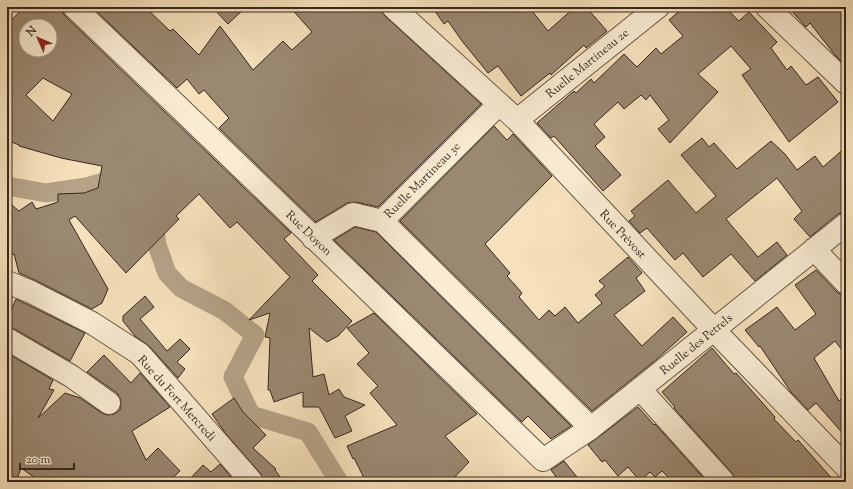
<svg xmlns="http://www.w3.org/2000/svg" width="853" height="489" font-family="'Sorts Mill Goudy',serif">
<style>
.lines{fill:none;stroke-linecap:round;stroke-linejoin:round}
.canal{stroke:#b5a287;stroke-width:19}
.building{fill:#9a8871;stroke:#36281f;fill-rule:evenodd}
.minor-casing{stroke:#665646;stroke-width:24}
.minor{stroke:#f9ecd3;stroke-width:22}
.labels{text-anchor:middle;stroke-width:4;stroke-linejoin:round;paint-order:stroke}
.street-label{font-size:12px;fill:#36281f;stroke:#f9ecd3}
</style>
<rect width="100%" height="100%" fill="#f6e1bc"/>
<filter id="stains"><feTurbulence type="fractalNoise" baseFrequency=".005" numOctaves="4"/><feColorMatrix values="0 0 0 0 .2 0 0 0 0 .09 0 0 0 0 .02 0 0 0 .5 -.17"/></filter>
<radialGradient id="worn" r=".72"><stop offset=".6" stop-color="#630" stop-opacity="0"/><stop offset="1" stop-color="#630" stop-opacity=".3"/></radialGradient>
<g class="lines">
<!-- canal -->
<path class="canal" d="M7,186L46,193L86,187L120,177L122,178
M153,216L157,245L167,273L181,288L225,311L255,335L233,377L251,415L308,432L339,482"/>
</g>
<!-- building -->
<path class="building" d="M25,7H62V11L65,16L291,233L284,239L318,275L312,281L352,321L338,336L327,342L309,328L313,377L324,374L329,395L339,389L344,397L365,405L345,416L352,431L335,438L319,407H303V392L274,402L270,390H268L270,338L265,337L270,313L249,320L290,277L237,222L230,228L199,194L176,216L179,219L126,273L75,216L69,220L108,289L102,303L92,309L37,281L19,273L14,254L7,257V201L19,211L32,202L36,209L58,202V194L84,193L98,188L102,166L61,158L19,146V145L7,140V24ZM26,26H50V50H26ZM43,78L72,94L53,121L26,95Z
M92,7H145L170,31L173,29L199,55L220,26L253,70L283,41L292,50L312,32L290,7H379L385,16L481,104L378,207L356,202L347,203L316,222L219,128L229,118L204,90L199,94L187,79L177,88Z
M212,7H246L228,24Z
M432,7H529L548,31L575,7H586L607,31L586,48L584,45L551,75L550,73L521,96L498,66L488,73L462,41L448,21L444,24Z
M684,7H725L739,21L749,12L777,42L771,48L787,70L791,66L806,85L818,77L838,102L789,142L742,75L751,69L731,46L698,74L718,92L670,143L658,129L669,120L650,95L646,100L641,95L624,109L618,102L594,124L605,137L595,146L621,175L603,191L554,136L551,138L537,123L574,91L576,93L591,79L594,83L624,54L637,67L656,48L661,54L683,36L669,20Z
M788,7H846V66L835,55L810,23L806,27Z
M494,126L507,140L513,134L552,176L485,244L510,273L507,276L522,293L519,297L539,320L549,310L555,316L565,307L578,323L602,303L595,295L605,286L599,281L628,257L642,273L636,278L645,291L614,315L642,346L673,317L687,332L657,359L592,411L400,221Z
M702,138L709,147L714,143L737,169L771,141L785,154L797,170L815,156L823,167L846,147V212L838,214L810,237L794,219L802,211L777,178L726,219L758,257L777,242L787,255L755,281L731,254L703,277L683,253L675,260L647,228L640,233L629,221L635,216L631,211L668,180L696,213L716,196L681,155Z
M355,227L376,232L571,426L551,439L528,416L522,422L334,240Z
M816,270L837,292L842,295H846V355L835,341L814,358L839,401L846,394V437L816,403L808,410L791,392L760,346L759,347L745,330L777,307L795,330L816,314L795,285Z
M145,296L154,307L140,319L167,351L180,339L190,349L177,362L185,369L178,378L149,346L135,336L123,321V316Z
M16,299L85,333L70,361L13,328L7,327V320Z
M374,313L477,414L445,436L469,462L450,482H366L354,458L353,459L347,446L397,425L370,393L378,386L357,364L369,353L347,328Z
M712,348L734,374L736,373L775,417L774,419L796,442L798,440L835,482H735V478L732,473L674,408L675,407L662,392Z
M7,353L53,380L49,389L54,390L38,418L65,393L80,398L102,413L107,415L114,414L120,410L121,404L120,398L117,393L87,372L104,355L131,383L140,373L170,407L132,431L146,460L158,448L180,471L168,482H41L21,468L16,482H7Z
M234,398L243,412L266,435L253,448L276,469L275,470L284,482H264L261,474L226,434L212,414Z
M638,407L654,425L655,424L707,482H673L662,471L655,477L650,472L640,481L628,467L618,476L605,460L602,462L588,445Z
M564,461L581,482H560L551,470Z
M220,464L235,482H187L203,465L211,472Z"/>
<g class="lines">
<!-- minor casing -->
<g class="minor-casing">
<path id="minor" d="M74,7C232,157 387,309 543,460L591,428L846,224
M393,7L517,120L714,330L846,467
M767,7L846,83
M517,120L658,7
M382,221L591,428
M313,238L353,214L382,221L499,104
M814,249L846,283
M7,282L31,292L92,323L140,354L252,482
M7,339L71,376L109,403
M640,389L723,481"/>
</g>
<!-- minor -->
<use href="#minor" class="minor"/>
</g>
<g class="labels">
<!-- street labels -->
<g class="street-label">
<text transform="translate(587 63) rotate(-39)" y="4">Ruelle Martineau 2e</text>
<text transform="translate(422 180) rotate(-45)" y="4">Ruelle Martineau 3e</text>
<text transform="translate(309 233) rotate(44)" y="4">Rue Doyon</text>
<text transform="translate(623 234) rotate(47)" y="4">Rue Prévost</text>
<text transform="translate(696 344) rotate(-39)" y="4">Ruelle des Petrels</text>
<text transform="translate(177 398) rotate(48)" y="4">Rue du Fort Mercredi</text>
</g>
</g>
<!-- margin -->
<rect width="853" height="489" fill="none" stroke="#f6e1bc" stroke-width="24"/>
<rect x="8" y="8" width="837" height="473" fill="none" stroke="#36281f" stroke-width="2"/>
<rect x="12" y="12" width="829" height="465" fill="none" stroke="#36281f"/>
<!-- north arrow -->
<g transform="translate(38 38) rotate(315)"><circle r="19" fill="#f9ecd3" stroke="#ab9e8b"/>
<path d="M0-3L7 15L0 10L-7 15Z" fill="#8f2418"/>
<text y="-6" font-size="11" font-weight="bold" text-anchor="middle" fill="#36281f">N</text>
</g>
<!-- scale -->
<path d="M20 463v6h54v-6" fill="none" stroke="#36281f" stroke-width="2"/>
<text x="26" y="463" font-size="12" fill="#36281f" stroke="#f9ecd3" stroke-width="3" paint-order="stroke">20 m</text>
<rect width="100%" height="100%" filter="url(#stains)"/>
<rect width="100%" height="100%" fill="url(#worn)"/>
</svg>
